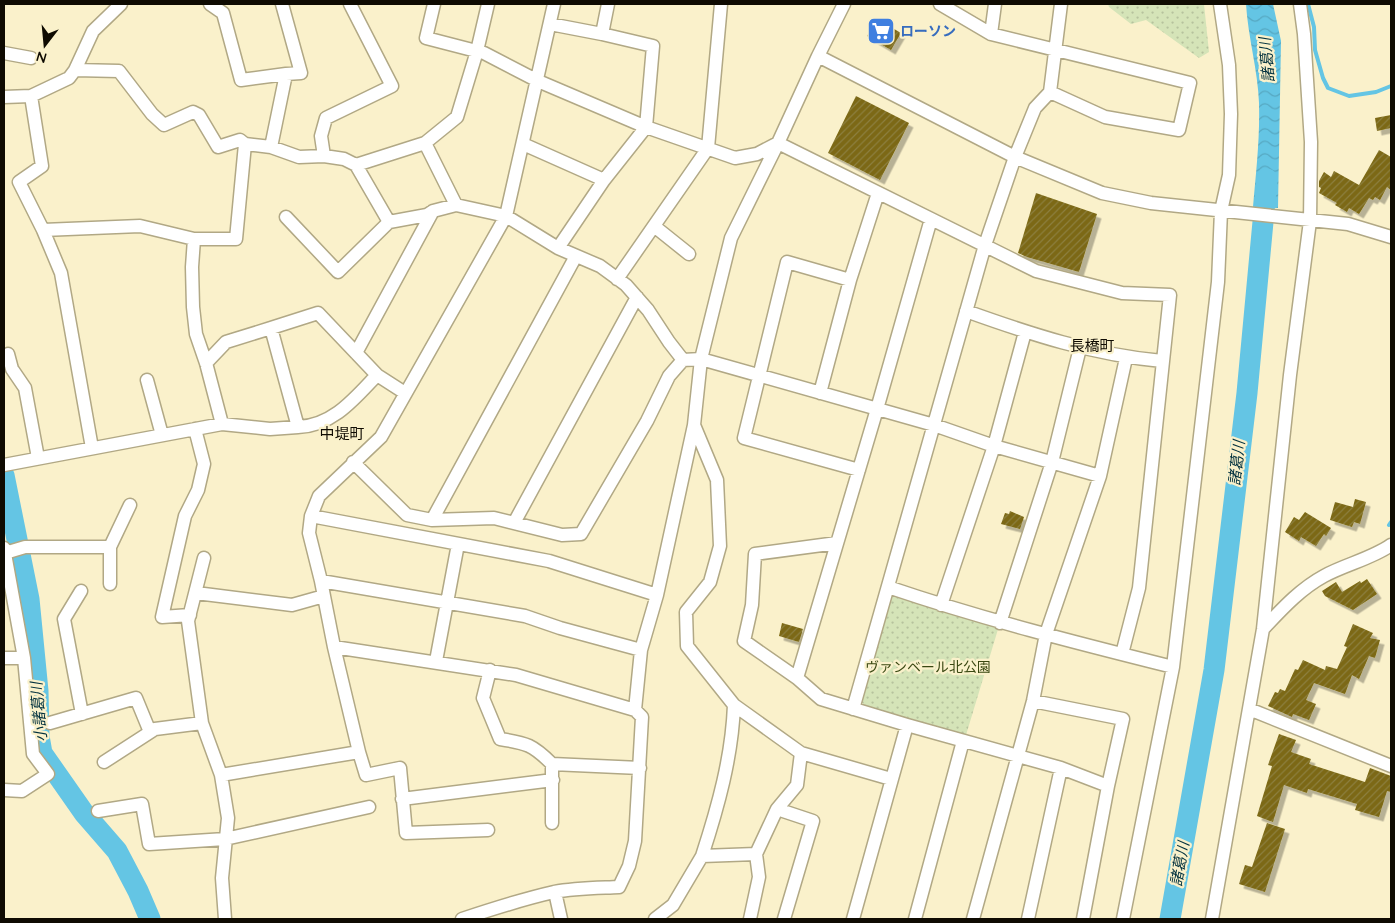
<svg xmlns="http://www.w3.org/2000/svg" width="1395" height="923" font-family="Quicksand,'Noto Sans JP',sans-serif">
<style>
.park{fill:url(#park-dots)}
.water{fill:url(#water-waves)}
.lines{fill:none;stroke-linecap:round;stroke-linejoin:round}
.stream{stroke:#64c5e4;stroke-width:4}
.river{stroke:#64c5e4;stroke-width:21}
.building{fill:url(#building-hatch);filter:url(#shadow)}
.minor-casing{stroke:#b1a885;stroke-width:15}
.minor{stroke:#fff;stroke-width:12}
.labels{text-anchor:middle;stroke-width:4.5;stroke-linejoin:round;paint-order:stroke}
.shop-label{font-size:14px;font-weight:bold;fill:#366cbe;stroke:#faf1cb;text-anchor:start}
.park-label{font-size:14px;fill:#3a4812;stroke:#faf1cb}
.water-label{font-size:15px;font-style:italic;fill:#01303d;stroke:#faf1cb}
.neighbourhood-label{font-size:15px;fill:#0f0b02;stroke:#faf1cb}
</style>
<defs>
<pattern id="park-dots" width="8" height="8" patternUnits="userSpaceOnUse" patternTransform="scale(1.25)"><rect width="8" height="8" fill="#d5e4b8"/><path d="M2 2h.1M6 6h.1" fill="none" stroke="#b6c29d" stroke-width="1.8" stroke-linecap="round"/></pattern>
<pattern id="water-waves" width="16" height="10" patternUnits="userSpaceOnUse" patternTransform="scale(1.25)"><rect width="16" height="10" fill="#64c5e4"/><path d="M0 5q4-4 8 0t8 0" fill="none" stroke="#56a8c2"/></pattern>
<pattern id="building-hatch" width="6" height="6" patternUnits="userSpaceOnUse" patternTransform="scale(1.25)"><rect width="6" height="6" fill="#7b6812"/><path d="M-1 1l2-2M0 6l6-6M5 7l2-2" fill="none" stroke="#8d7f42"/></pattern>
<filter id="shadow"><feDropShadow dx="4.5" dy="4.5" stdDeviation="0" flood-color="#0004"/></filter>
</defs>
<rect width="100%" height="100%" fill="#faf1cb"/>
<!-- park -->
<path class="park" d="M1108,4H1204L1209,52L1199,58L1146,20L1131,24L1109,7Z
M894,595L999,626L966,735L866,708L861,701L888,599Z"/>
<!-- water -->
<path class="water" d="M1246,4H1273L1281,41L1278,208L1253,207C1256,173 1260,138 1259,103C1258,71 1248,37 1246,4Z"/>
<g class="lines">
<!-- stream -->
<path class="stream" d="M1308,4L1314,27L1315,50L1323,78L1328,88L1349,96L1376,92L1391,86
M1389,525L1391,522"/>
<!-- river -->
<path class="river" d="M4,475L29,599L38,691L39,736L42,753L84,813L117,851L138,891L150,919
M1170,919L1214,670L1247,393L1267,179"/>
</g>
<!-- building -->
<path class="building" d="M877,19L901,33L891,50L867,36Z
M856,96L909,123L880,180L828,153Z
M1391,115V128L1377,131L1375,118Z
M1379,150L1391,157V190L1387,187L1380,200L1375,197L1373,200L1369,198L1359,214L1349,208L1347,212L1335,205L1337,203L1319,193L1321,188L1319,187V181L1324,172L1331,177L1334,171L1359,185Z
M1036,193L1097,214L1079,272L1027,257L1018,253Z
M1355,499L1366,502L1360,524L1354,522L1352,527L1330,520L1335,502L1353,507Z
M1010,511L1024,517L1020,529L1001,524L1005,513L1009,514Z
M1305,512L1331,528L1326,536L1324,534L1316,546L1301,537L1299,541L1285,532L1294,517L1299,520Z
M1367,579L1377,594L1353,610L1325,596L1322,591L1336,582L1342,592L1360,581L1361,583Z
M782,623L803,629L799,642L779,636Z
M1353,624L1373,633L1370,638L1380,640L1375,658L1369,656L1359,679L1352,675L1345,694L1314,683L1306,700L1316,704L1309,720L1293,714L1292,717L1268,706L1275,692L1278,693L1280,689L1285,691L1295,669L1298,670L1303,660L1325,670L1326,666L1337,669L1347,647L1344,646Z
M1279,734L1296,740L1291,752L1311,759L1309,764L1365,782L1370,768L1391,776V792L1387,791L1379,817L1355,810L1357,804L1308,789L1307,793L1284,785L1273,822L1257,816L1272,766L1268,765Z
M1267,823L1285,829L1265,892L1239,884L1245,865L1252,867Z"/>
<g class="lines">
<!-- minor casing -->
<g class="minor-casing">
<path id="minor" d="M210,4L223,13L241,80L286,74
M434,4L426,38L484,53L538,81L646,127L735,158L757,154L778,143L1036,271L1122,293L1170,295L1139,588L1122,654
M844,4L818,56L1015,157L1102,193L1151,203L1348,224L1391,237
M940,4L991,34L1190,83L1179,130L1105,117L1050,92
M550,24L602,34
M991,34L995,4
M4,53L31,58
M75,70L119,71L152,114L164,125L193,112L199,115L218,147L240,140L245,144
M31,96L42,166L19,182L43,230L140,226L194,239
M4,97L31,96L69,78L75,70L93,31L121,4
M425,143L456,205
M523,144L604,180
M271,147L286,74L301,73L282,4
M324,156L321,136L326,118L392,86L350,4
M356,165L425,143L457,117L477,51L488,4
M286,217L338,272L389,222
M654,226L689,254
M43,230L61,273L92,448
M558,248L604,180L646,127L653,46L602,34L608,4
M617,279L708,148L721,4
M850,280L787,262L744,438L859,470
M966,311C1030,334 1094,355 1162,361
M271,328L318,313L377,375
M356,353L433,211
M8,354L12,369L25,388L38,458
M147,380L162,435
M820,393L850,280L878,193
M222,424L206,363L196,334L193,307L192,267L194,239H236L245,144L271,147L299,157L324,156L344,159L356,165L389,222L427,215L433,211L456,205L506,216L558,248L600,266L626,285L648,310L669,342L683,360
M298,427C333,426 355,398 377,375L405,393
M353,462L407,515L432,520L494,518L562,535L581,534L647,421L669,376L683,360L701,359L934,425L994,446L1100,476
M4,465L222,424L270,429L298,427L271,328L226,342L206,363
M311,516L549,561L657,595
M432,520L576,256
M514,523L637,297
M837,543L755,554L752,605L744,641L797,678L821,699L907,725L1061,768L1108,786
M4,548L24,658H4
M5,553L25,547H110L130,505
M204,558L188,621L202,723L221,775
M321,581L525,616L560,628L641,650
M110,584V547
M888,587C982,619 1077,643 1173,667
M81,591L64,619L82,714
M196,593L292,605L324,596
M941,605L994,446L1025,332
M190,615L162,617L185,516L198,490L204,464L195,429
M1000,623L1052,462L1080,348
M1263,629C1282,609 1300,589 1324,576C1346,564 1371,559 1391,545
M334,647L516,675L635,710L642,717L635,841L629,866L619,887C598,888 575,888 554,892C523,899 492,909 462,919
M436,661L458,544
M490,670L483,698L500,739C527,743 533,745 552,764
M797,678L877,409L931,219
M1033,701L1123,719L1108,786L1083,919
M853,709L985,245L1015,157L1035,108L1050,92L1061,4
M1249,709L1391,766
M635,710L641,650L657,595L694,425
M50,723L136,698L150,732
M359,752L366,775L400,768L406,833L488,830
M801,753L891,779
M104,762L155,729L202,723
M4,790L22,791L48,774L33,754L24,658
M402,799L553,780
M777,809L813,821L784,919
M98,811L142,804L149,844L225,839L369,807
M552,823V764L640,768
M702,856C718,807 732,757 734,705
M555,892L561,919
M225,919L222,878L228,818L221,775L359,752L334,647L321,581L309,533L311,516L319,496L381,437L506,216L554,4
M655,919L673,905L702,856L756,854L777,809L797,785L801,753L734,705L687,646L686,612L710,582L720,546L717,480L694,425L701,359L731,238L778,143L818,56
M750,919L759,877L756,854
M853,919L907,725
M915,919L963,741
M973,919L1033,701L1046,634L1100,476L1126,358
M1028,919L1061,768
M1123,919L1173,667L1218,282L1221,211L1229,175L1231,114L1229,65L1220,4
M1212,919L1263,629L1290,375L1310,221L1311,142L1304,34L1300,4"/>
</g>
<!-- minor -->
<use href="#minor" class="minor"/>
</g>
<!-- icons -->
<defs>
<g id="supermarket-square" transform="scale(1.4375)"><rect x="-9" y="-9" width="18" height="18" rx="4" fill="#3f7fe0" stroke="#faf1cb"/><path d="M-6-5.5h2.5l.6 2H6L4.5 2H-2.5L-4.4-4H-6ZM-1.5 3.2a1.3 1.3 0 1 0 .1 0ZM3 3.2a1.3 1.3 0 1 0 .1 0Z" fill="#fff"/></g>
</defs>
<g fill-rule="evenodd">
<use href="#supermarket-square" x="881" y="31"/>
</g>
<g class="labels">
<!-- shop labels -->
<g class="shop-label">
<text x="900" y="36">ローソン</text>
</g>
<!-- park labels -->
<g class="park-label">
<text x="928" y="672">ヴァンベール北公園</text>
</g>
<!-- water labels -->
<g class="water-label">
<text transform="translate(1267 60) rotate(-95)" y="5">諸葛川</text>
<text transform="translate(1237 463) rotate(-84)" y="5">諸葛川</text>
<text transform="translate(39 712) rotate(-95)" y="5">小諸葛川</text>
<text transform="translate(1180 864) rotate(-80)" y="5">諸葛川</text>
</g>
<!-- neighbourhood labels -->
<g class="neighbourhood-label">
<text x="1092" y="351">長橋町</text>
<text x="342" y="439">中堤町</text>
</g>
</g>
<!-- border -->
<rect width="1395" height="923" fill="none" stroke="#0f0b02" stroke-width="10"/>
<!-- north arrow -->
<g transform="translate(45 45) rotate(196)" stroke="#faf1cb" stroke-width="4" paint-order="stroke">
<path d="M0-4L9 19L0 12L-9 19Z" fill="#0f0b02"/>
<text y="-8" font-size="14" font-weight="bold" text-anchor="middle" fill="#0f0b02">N</text>
</g>
</svg>
